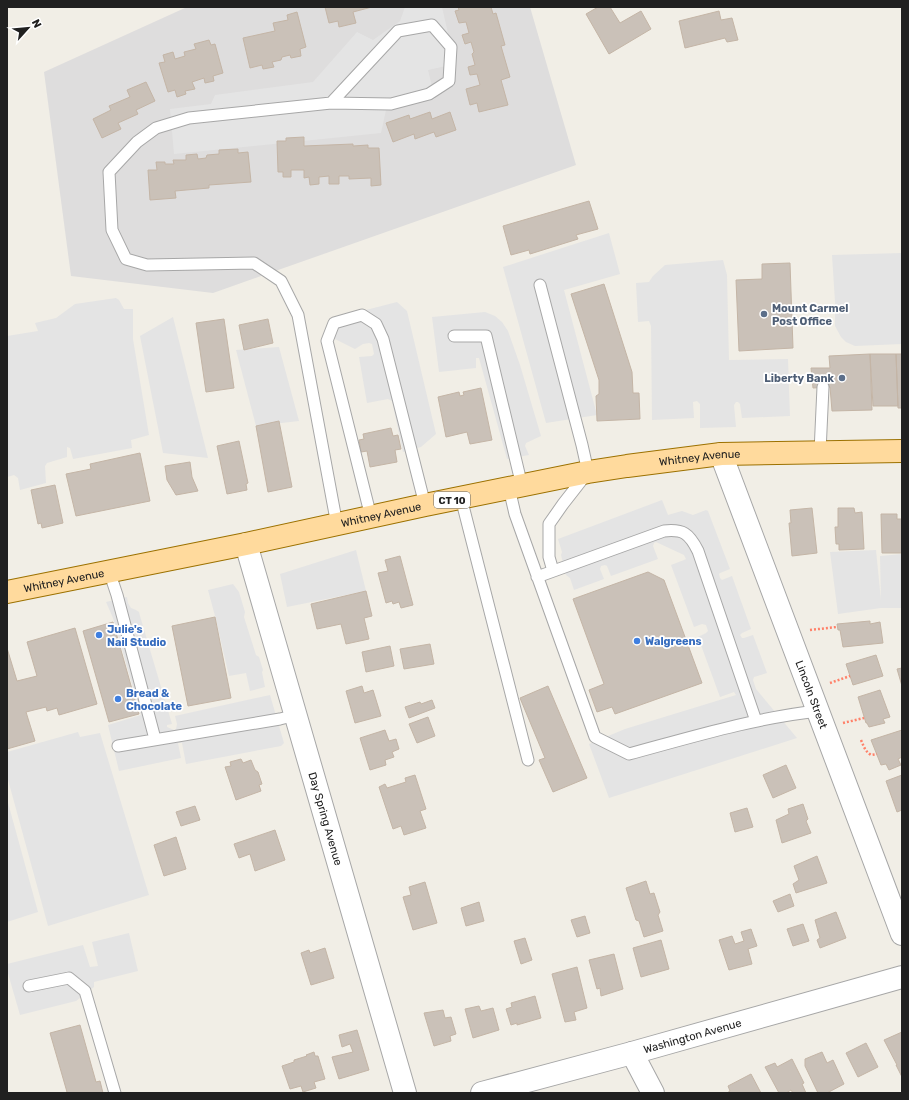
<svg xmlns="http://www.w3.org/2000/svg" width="909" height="1100" font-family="Rubik,sans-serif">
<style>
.residential{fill:#dedddd}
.parking{fill:#e4e4e4}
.building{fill:#cac1b8;stroke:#c4b5a6}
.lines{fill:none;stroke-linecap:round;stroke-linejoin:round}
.service-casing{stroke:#a7a7a7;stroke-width:13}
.minor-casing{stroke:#a7a7a7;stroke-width:24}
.tertiary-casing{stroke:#a7a7a7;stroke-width:24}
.primary-casing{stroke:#9c7100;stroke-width:24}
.path{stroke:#ff8169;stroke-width:2.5;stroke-dasharray:2 2;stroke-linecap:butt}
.service{stroke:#fff;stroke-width:11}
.minor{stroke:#fff;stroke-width:22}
.tertiary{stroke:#fff;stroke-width:22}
.primary{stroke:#ffda9d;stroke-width:22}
.service-dot{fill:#5c6f8a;stroke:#fff;stroke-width:1.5}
.shop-dot{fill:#3f7fe0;stroke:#fff;stroke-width:1.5}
.labels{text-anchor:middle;stroke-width:3.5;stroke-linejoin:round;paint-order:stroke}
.shield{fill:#fff;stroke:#636363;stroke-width:1}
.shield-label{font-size:10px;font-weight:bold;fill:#202020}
.service-label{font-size:11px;font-weight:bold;fill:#4e5e75;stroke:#fff;text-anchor:start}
.street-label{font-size:11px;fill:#202020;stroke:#fff}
.shop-label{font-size:11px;font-weight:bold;fill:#366cbe;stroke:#fff;text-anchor:start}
</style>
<rect width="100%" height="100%" fill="#f1eee6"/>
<!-- residential -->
<path class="residential" d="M187,7H530L576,165L213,293L71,276L44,72Z"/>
<!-- parking -->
<path class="parking" d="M405,7H442L455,64L428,70L435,99L386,110L381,133L174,154L170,109L211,104L215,95L313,82L357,32L373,40L400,21Z
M609,233L620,274L564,290L597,415L546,423L503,267Z
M902,253V344L855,346L846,342L841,337L835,326V302L832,255Z
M723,260L727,275L729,360L788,359L790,416L742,418L740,404L738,402H736L734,405L736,427L700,428V404L697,401L693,402L694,418L652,420L651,326L649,321L638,322L636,283L649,282L653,276L665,265Z
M116,298L119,300L124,309H133V339L149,435L131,440L132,448L73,459L70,448L67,447V457L47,463L45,466L46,483L20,490L18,478L14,475L7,477V336L38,331L35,323L56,318L75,304Z
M397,302L407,311L436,434L421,447L403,452L392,401L388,399L367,403L359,357L372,356L374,354L372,344L369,343L363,344L355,349L327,335L331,319Z
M485,312L495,316L502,322L508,331L520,365L541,436L526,443L525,446L529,455L507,459L479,358H476V368L439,372L432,317Z
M173,317L208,458L163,453L140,336Z
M279,347L299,421L256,426L236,350Z
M662,500L668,515L682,511L693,515L706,510L708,511L730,569L720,573L719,574L720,578L722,580L732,576L751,629L742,633L740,635L742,638H744L753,635L767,673L754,677L753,680L756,689L797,738L609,798L589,744L625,729L736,695L734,692L720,697L698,637L706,633L708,631L706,625L702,624L694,627L671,565L684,560L686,559L684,555L656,542L654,543L653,546L658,559L611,576L607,566L605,565L601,566L600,569L604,579L574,590L570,578L566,575L561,555L562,552L558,539Z
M356,550L366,591L287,607L280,574Z
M876,550L881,600L880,556L902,554V608H881L838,614L830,552Z
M233,584L239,592L245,612L244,617L256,655L259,657L263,670L262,672L265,687L250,691L246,673L229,676L215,616L208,590Z
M127,597L128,603L131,608L136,610L139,612L140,616L172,724L167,725V727L174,730L176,729L177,724L175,716L270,695L284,743L281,746L186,764L182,743H178L181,758L119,771L108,725L141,715L113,618L106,602Z
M78,732L80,737L100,733L149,895L48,926L7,776V752Z
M7,799L38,912L7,922Z
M129,933L138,971L94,982V987L76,1001L20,1015L7,970V964L83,945L90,967L98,966L92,942Z"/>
<!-- building -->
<path class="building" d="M325,7H372L353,12L356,23L339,27L338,21L329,23Z
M458,7H491L493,14L496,13L505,45L501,46L510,77L501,80L508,105L479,112L477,103L470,105L466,89L480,85L477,74L470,75L468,67L475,65L472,54L474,52L471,42L465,44L462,35L469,33L466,22L459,23L455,11L459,10Z
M598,7H610L620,23L641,11L651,29L609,54L586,14Z
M719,11L721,20L732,18L738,40L727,42L725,38L685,48L679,21Z
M297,12L306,47L300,49L301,56L291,58L290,55L282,57L281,60L272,62L274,67L263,69L262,65L250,68L243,38L275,31L273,23L288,20L287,15Z
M209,40L211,45L215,44L223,73L213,76L214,81L205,83L204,78L192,82L195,89L185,91L186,94L177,97L175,90L168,92L159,63L165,62L163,55L173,52L175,59L185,56L184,52L196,49L194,44Z
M146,82L155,101L136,110L138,114L118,123L121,129L102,138L93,119L111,110L109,106L130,97L127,90Z
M430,112L432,119L450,112L456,130L436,137L434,132L415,139L414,134L393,142L386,123L409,115L410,119Z
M304,137V146L353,144V146L368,145V148H379L381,185L371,186V178L349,179V176H339V184H329V176L319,177V184L310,185L309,177L304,178V170H291V177H283V172H278L277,141H286V138Z
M238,149V153L248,152L251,182L209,185V188L175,191L176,198L150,200L148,170H157L156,162H165V164H174L173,160H186V155L197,154L198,159L206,158L207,155L219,154V150Z
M589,201L598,229L576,235L578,239L530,254L529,250L511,255L503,226Z
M790,263L793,348L739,351L736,280L762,279V264Z
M604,284L632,372L633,393H639L640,419L597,421L596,396L599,394V380L571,294Z
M224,319L234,388L206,392L196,323Z
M268,319L273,343L244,350L239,325Z
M870,354L872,410L832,411L830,387L813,388L811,368H830L829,356Z
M870,354H896L898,406H873Z
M896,354H902V408H898Z
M481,388L492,440L470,444L467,432L446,437L438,397L459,392L460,396L464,395L463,392Z
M279,421L292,487L268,492L256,426Z
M391,428L393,436L398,435L401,449L395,450L397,462L370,467L367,451L361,452L359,440L364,439L363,434Z
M239,441L248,483L246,484L247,490L227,494L217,446Z
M140,453L150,501L76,516L66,474L91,469L90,464Z
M190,462L192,477L198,491L176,495L167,480L165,466Z
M55,485L63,523L42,528L41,523L38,524L31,490Z
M812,508L817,553L792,556L789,523H791L790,510Z
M838,508H854L855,513L862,512L864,549L839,550V544H836L835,527H838Z
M881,514H897V519H902V553H882Z
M400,556L413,605L401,608L399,602L393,604L392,601L386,603L378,573L388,571L385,560Z
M648,572L664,580L702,683L615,714L612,707L597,712L589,690L604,684L573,599Z
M366,591L372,616L364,618L369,639L346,644L341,624L317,629L311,604Z
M215,617L231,698L188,706L172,626Z
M870,621V624L880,622L883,643L843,647L840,630H838L837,624Z
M113,622L139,714L109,722L83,631Z
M75,628L97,704L59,715L57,708L47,711L46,707L26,712L35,741L7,749V648L17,681L37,676L27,642Z
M430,644L434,664L404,669L400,649Z
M390,646L394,666L366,672L362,652Z
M876,655L883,676L853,685L846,664Z
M902,668V686L897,669Z
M362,686L364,693L373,690L381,716L355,723L346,691Z
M548,686L587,778L553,792L539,760L545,758L520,698Z
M880,690L890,717L883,719L885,723L869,727L867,723H866L858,697Z
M432,700L435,708L409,718L405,707L420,702L421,704Z
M428,717L435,736L417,743L409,724Z
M385,730L389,741L396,739L399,749L392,752L394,757L385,760L386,765L370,770L360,738Z
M902,730V757L898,759L901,765L889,770L886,764L881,765L871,740Z
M241,759L243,763L251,760L255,770L258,772L262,784L259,785L261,791L236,800L225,767L231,766L230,762Z
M786,765L796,788L773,798L763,775Z
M415,775L426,809L420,811L426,828L404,835L401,826L393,829L379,787L385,784L387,788L406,782L405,778Z
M902,775V810L897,812L886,781Z
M803,804L808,819L806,821L811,833L782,843L776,820L789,814L788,809Z
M195,806L200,820L181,826L176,812Z
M747,808L753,827L735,832L730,813Z
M275,830L285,860L255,871L250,854L239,858L234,844Z
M176,837L186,869L164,876L154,845Z
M817,856L827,883L796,893L793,884L799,880L794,866Z
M646,881L650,894L654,893L660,912L658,915L663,931L644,937L639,921L636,920L626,888Z
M425,882L437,923L413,930L403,897L411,895L409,887Z
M790,894L794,906L778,912L773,901Z
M479,902L484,921L466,926L461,908Z
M836,912L846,938L820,948L817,940L820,938L815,920Z
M585,916L590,933L577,937L571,920Z
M803,924L809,941L793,946L787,929Z
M751,929L757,946L748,949L752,964L729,970L719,940L732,936L735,944L744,941L741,932Z
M525,938L532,960L521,964L514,941Z
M661,940L669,969L641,977L633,948Z
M325,948L334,978L311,985L301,953L309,950L310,953Z
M614,954L623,989L601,996L600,988L597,989L589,960Z
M577,967L587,1008L574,1012L576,1020L565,1022L552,974Z
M535,996L541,1018L517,1025V1023L511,1025L506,1009L512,1007L511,1003Z
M479,1006L481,1011L493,1008L499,1030L473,1038L465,1009Z
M443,1010L445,1018L451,1017L456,1034L450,1036L451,1041L434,1046L424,1013Z
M80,1025L96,1082L100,1081L103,1093H64L67,1092L50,1033Z
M357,1030L369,1070L339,1079L332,1057L353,1052L350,1044L342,1047L339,1035Z
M902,1032V1077L896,1065H897L884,1040Z
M866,1043L878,1067L858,1077L846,1053Z
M314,1052L315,1056H318L325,1079L314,1082L316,1088L303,1092L301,1086L290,1089L282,1066L294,1062V1060L307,1056L306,1055Z
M822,1052L827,1063L833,1060L844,1084L827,1093H818L805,1066V1059Z
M792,1059L804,1083L802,1084L806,1093H793L791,1090L786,1093H779L765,1067L775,1063L777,1067Z
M751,1074L761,1093H727L730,1091L728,1086Z"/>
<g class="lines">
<!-- service casing -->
<g class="service-casing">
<path id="service" d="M331,103L398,31L432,25L451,47L449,81L429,94L391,104L331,103L189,118L156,128L137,142L109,172L112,230L126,259L147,265L254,263L281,281L298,315L337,525
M540,285L582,445L588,472L563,504L549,524V557L553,571
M454,336H486L522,486
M820,452L823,387
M509,488L515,514L595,737L629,754C692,737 754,718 818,711
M461,498L528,760
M371,517L327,341L334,323L362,315L376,324L383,339L425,505
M109,571L117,595L155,739
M537,577L664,531C683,529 689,533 698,551L756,721
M118,746L280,719L296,715
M29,986L69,978L85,991L115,1093"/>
</g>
<!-- minor casing -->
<g class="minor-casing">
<g id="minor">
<path id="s1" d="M721,454L902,934"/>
<path id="s2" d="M246,544L405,1093"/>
<path d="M632,1053L653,1093"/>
</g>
</g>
<!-- tertiary casing -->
<g class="tertiary-casing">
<g id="tertiary">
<path id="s3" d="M482,1093L632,1053L902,977"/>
</g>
</g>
<!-- primary casing -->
<g class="primary-casing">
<g id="primary">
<path id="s4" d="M7,592L246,544L425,505L588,472L627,466L721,454L902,451"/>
</g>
</g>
<!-- path -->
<path class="path" d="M810,630L837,627
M830,683L850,676
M843,723L864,718
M861,740C864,747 865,751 871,755L877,754"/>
<!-- service -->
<use href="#service" class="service"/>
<!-- minor -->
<use href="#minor" class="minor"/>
<!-- tertiary -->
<use href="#tertiary" class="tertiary"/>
<!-- primary -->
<use href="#primary" class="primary"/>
</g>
<!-- markers -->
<g class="service-dot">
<circle cx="764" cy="314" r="4"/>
<circle cx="842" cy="378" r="4"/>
</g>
<g class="shop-dot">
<circle cx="99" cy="635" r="4"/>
<circle cx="637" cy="641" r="4"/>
<circle cx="118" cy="699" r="4"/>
</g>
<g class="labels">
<!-- shield labels -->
<rect class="shield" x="434" y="492" width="36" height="16" rx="3"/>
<g class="shield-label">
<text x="452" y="504">CT 10</text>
</g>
<!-- service labels -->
<g class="service-label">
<text x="772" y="312">Mount Carmel<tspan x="772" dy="13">Post Office</tspan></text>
<text x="834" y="382" text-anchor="end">Liberty Bank</text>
</g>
<!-- street labels -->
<g class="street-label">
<text dy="4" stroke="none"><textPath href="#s4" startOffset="706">Whitney Avenue</textPath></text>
<text dy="4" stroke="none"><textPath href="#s4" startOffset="382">Whitney Avenue</textPath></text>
<text dy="4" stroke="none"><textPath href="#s4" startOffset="58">Whitney Avenue</textPath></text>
<text dy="4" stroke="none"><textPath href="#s1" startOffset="257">Lincoln Street</textPath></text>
<text dy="4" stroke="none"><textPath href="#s2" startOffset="286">Day Spring Avenue</textPath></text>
<text dy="4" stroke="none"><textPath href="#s3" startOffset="218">Washington Avenue</textPath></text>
</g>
<!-- shop labels -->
<g class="shop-label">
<text x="107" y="633">Julie's<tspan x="107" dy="13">Nail Studio</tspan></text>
<text x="645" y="645">Walgreens</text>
<text x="126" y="697">Bread &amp;<tspan x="126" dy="13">Chocolate</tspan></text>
</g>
</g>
<!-- border -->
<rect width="909" height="1100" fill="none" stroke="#202020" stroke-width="16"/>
<!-- north arrow -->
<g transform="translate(28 28) rotate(63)" stroke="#ffffff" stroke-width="3" paint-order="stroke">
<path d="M0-3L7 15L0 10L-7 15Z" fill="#202020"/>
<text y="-6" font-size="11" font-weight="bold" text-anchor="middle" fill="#202020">N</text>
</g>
</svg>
